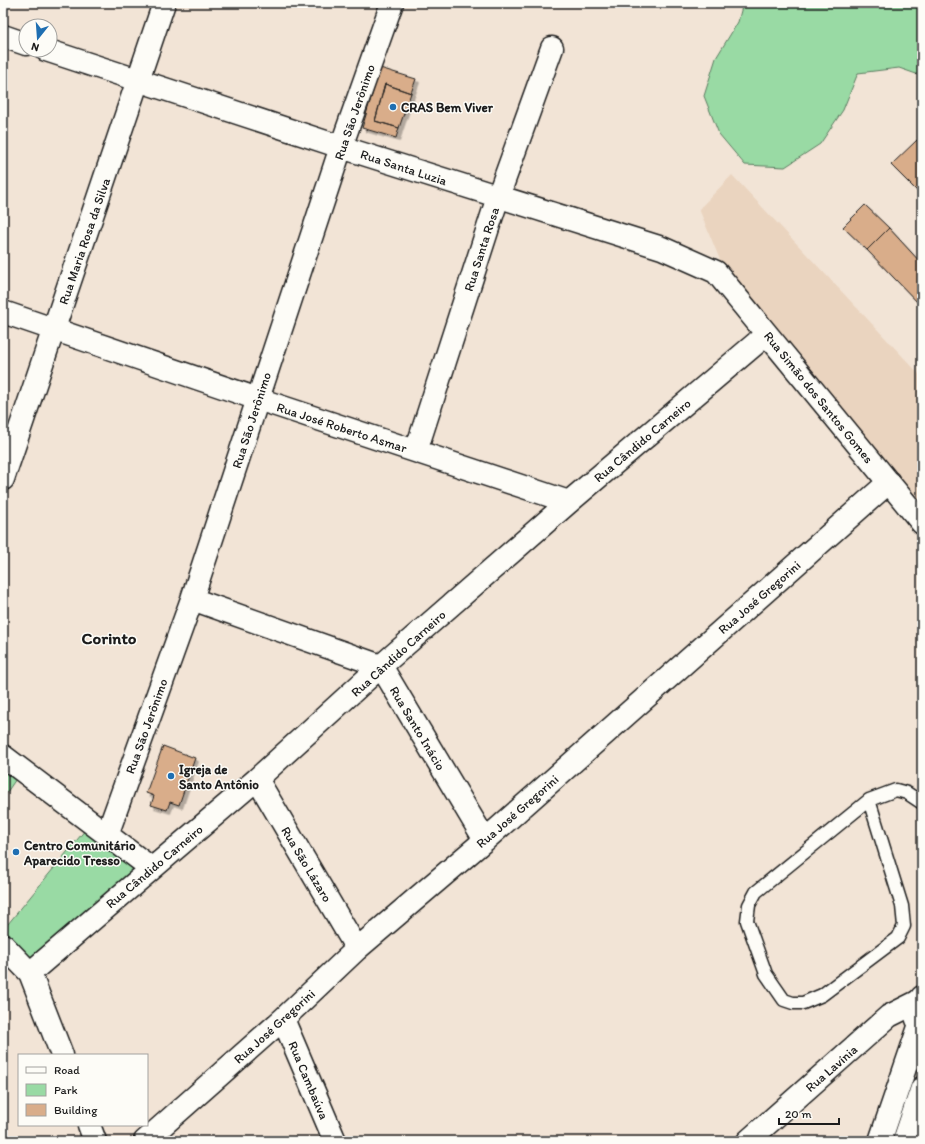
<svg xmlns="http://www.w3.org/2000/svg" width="925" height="1144" font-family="Itim,sans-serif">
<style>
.built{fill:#ead4bf}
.green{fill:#99daa4;stroke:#5a7b60}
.building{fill:#d9ad8a;stroke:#1c1c1c;filter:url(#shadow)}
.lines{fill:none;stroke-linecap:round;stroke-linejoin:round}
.lane-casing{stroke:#1c1c1c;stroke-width:15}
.street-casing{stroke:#1c1c1c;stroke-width:25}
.secondary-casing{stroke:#1c1c1c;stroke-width:25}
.lane{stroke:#fdfcf7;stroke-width:12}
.street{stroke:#fdfcf7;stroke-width:22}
.secondary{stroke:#fdfcf7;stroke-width:22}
.poi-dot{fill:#1f6fb2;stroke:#fdfcf7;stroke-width:1.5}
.labels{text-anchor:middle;stroke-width:3;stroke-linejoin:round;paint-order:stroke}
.poi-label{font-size:13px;font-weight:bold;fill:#1c1c1c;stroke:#fdfcf7;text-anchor:start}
.street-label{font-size:13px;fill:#1c1c1c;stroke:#fdfcf7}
.district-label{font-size:17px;font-weight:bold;fill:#1c1c1c;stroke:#fdfcf7}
</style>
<defs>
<filter id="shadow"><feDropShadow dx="3.5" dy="3.5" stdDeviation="0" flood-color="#0004"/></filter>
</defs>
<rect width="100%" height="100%" fill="#f2e4d6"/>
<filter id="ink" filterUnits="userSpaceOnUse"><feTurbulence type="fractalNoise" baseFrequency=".025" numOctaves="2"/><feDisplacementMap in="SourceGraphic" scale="8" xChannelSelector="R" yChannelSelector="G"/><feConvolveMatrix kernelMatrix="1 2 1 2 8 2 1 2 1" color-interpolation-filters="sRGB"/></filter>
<g filter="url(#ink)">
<!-- built -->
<path class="built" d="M732,175L922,377V517L725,272L699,209Z"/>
<!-- green -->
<path class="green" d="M743,3H922V76L899,68L858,73L843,110L820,144L785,167L745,165L719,134L704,96L716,58L738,22Z
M3,766L18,776L3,798Z
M86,829L139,870L30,962L3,930Z"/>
<!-- building -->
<path class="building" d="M380,68L416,79L411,93L385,84L375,121L399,128L396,138L362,128Z
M385,84L411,93L399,128L375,121Z
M917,140L922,145V196L891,165Z
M865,205L889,228L867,250L843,227Z
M889,228L922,264V307L867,250Z
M163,746L195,758L179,805L170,802L167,810L151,805L154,796L146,793Z"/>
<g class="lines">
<!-- lane casing -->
<g class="lane-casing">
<path id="lane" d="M869,800L902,906L904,926L898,938L822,995L803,1003H793L784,1000L766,974L747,921L749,905L756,892L869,800L896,790L907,793L922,803"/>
</g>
<!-- street casing -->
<g class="street-casing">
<path id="street" d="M3,36L26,44
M46,50L341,147L662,248L716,272L922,523
M3,312L258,399L569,502
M416,451L498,197L552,48
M3,479L164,3
M192,599L381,666L485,840
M3,756L151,868
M257,779L357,949
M107,835L192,599L341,147L392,3
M3,945L30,973L62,1055
M30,973L257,779L381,666L569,502L767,334
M283,1019L335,1141
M89,1125L95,1141
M145,1141L283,1019L357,949L485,840L889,482
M748,1141L889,1016L919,1001"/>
</g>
<!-- secondary casing -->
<g class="secondary-casing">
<path id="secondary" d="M922,997C914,1006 913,1018 922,1026
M880,1141L920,1024
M904,1141L922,1088"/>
</g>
<!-- lane -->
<use href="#lane" class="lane"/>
<!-- street -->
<use href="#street" class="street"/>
<!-- secondary -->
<use href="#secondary" class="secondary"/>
</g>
</g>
<!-- markers -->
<g class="poi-dot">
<circle cx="393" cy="107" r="4"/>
<circle cx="171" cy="776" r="4"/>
<circle cx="16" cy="852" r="4"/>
</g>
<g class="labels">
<!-- poi labels -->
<g class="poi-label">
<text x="401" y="112">CRAS Bem Viver</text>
<text x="179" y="774">Igreja de<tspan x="179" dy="15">Santo Antônio</tspan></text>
<text x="24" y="850">Centro Comunitário<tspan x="24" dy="15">Aparecido Tresso</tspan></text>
</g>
<!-- street labels -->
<g class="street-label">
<text transform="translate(354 112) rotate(-71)" y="5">Rua São Jerônimo</text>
<text transform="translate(404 167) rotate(18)" y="5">Rua Santa Luzia</text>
<text transform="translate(84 241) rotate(-71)" y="5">Rua Maria Rosa da Silva</text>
<text transform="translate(481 249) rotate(-72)" y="5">Rua Santa Rosa</text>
<text transform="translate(819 397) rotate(51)" y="5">Rua Simão dos Santos Gomes</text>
<text transform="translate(251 420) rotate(-72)" y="5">Rua São Jerônimo</text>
<text transform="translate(342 427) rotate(18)" y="5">Rua José Roberto Asmar</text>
<text transform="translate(642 440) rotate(-40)" y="5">Rua Cândido Carneiro</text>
<text transform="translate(759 597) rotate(-41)" y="5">Rua José Gregorini</text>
<text transform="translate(398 653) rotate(-42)" y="5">Rua Cândido Carneiro</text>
<text transform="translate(146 726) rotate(-70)" y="5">Rua São Jerônimo</text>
<text transform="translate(418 728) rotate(59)" y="5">Rua Santo Inácio</text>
<text transform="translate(517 811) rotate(-41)" y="5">Rua José Gregorini</text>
<text transform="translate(307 864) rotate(59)" y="5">Rua São Lázaro</text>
<text transform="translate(154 866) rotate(-40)" y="5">Rua Cândido Carneiro</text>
<text transform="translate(274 1026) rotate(-42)" y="5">Rua José Gregorini</text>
<text transform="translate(831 1068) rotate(-41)" y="5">Rua Lavínia</text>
<text transform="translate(309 1080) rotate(67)" y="5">Rua Cambaúva</text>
</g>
<!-- district labels -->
<g class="district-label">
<text x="109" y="644">Corinto</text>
</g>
</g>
<!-- margin -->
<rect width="925" height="1144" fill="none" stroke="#fdfcf7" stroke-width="16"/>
<rect x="8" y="8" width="909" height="1128" fill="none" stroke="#1c1c1c" stroke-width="1.5" filter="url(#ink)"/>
<!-- legend -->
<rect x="18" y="1054" width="130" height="72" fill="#fdfcf7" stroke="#a3a29f"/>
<rect x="26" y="1067" width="20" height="6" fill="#fdfcf7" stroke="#a3a29f"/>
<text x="54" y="1074" font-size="12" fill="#1c1c1c">Road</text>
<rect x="26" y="1084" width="20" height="12" fill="#99daa4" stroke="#a3a29f"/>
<text x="54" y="1094" font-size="12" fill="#1c1c1c">Park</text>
<rect x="26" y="1104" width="20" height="12" fill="#d9ad8a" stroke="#a3a29f"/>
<text x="54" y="1114" font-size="12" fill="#1c1c1c">Building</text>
<!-- north arrow -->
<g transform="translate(38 38) rotate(197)"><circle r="19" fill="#fdfcf7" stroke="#a3a29f"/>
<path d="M0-3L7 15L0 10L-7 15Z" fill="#1f6fb2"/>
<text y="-6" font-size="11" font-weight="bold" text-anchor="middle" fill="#1c1c1c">N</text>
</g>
<!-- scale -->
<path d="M779 1118v6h60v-6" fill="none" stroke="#1c1c1c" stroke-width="2"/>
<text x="785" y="1118" font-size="12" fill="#1c1c1c" stroke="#fdfcf7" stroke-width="3" paint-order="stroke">20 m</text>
</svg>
